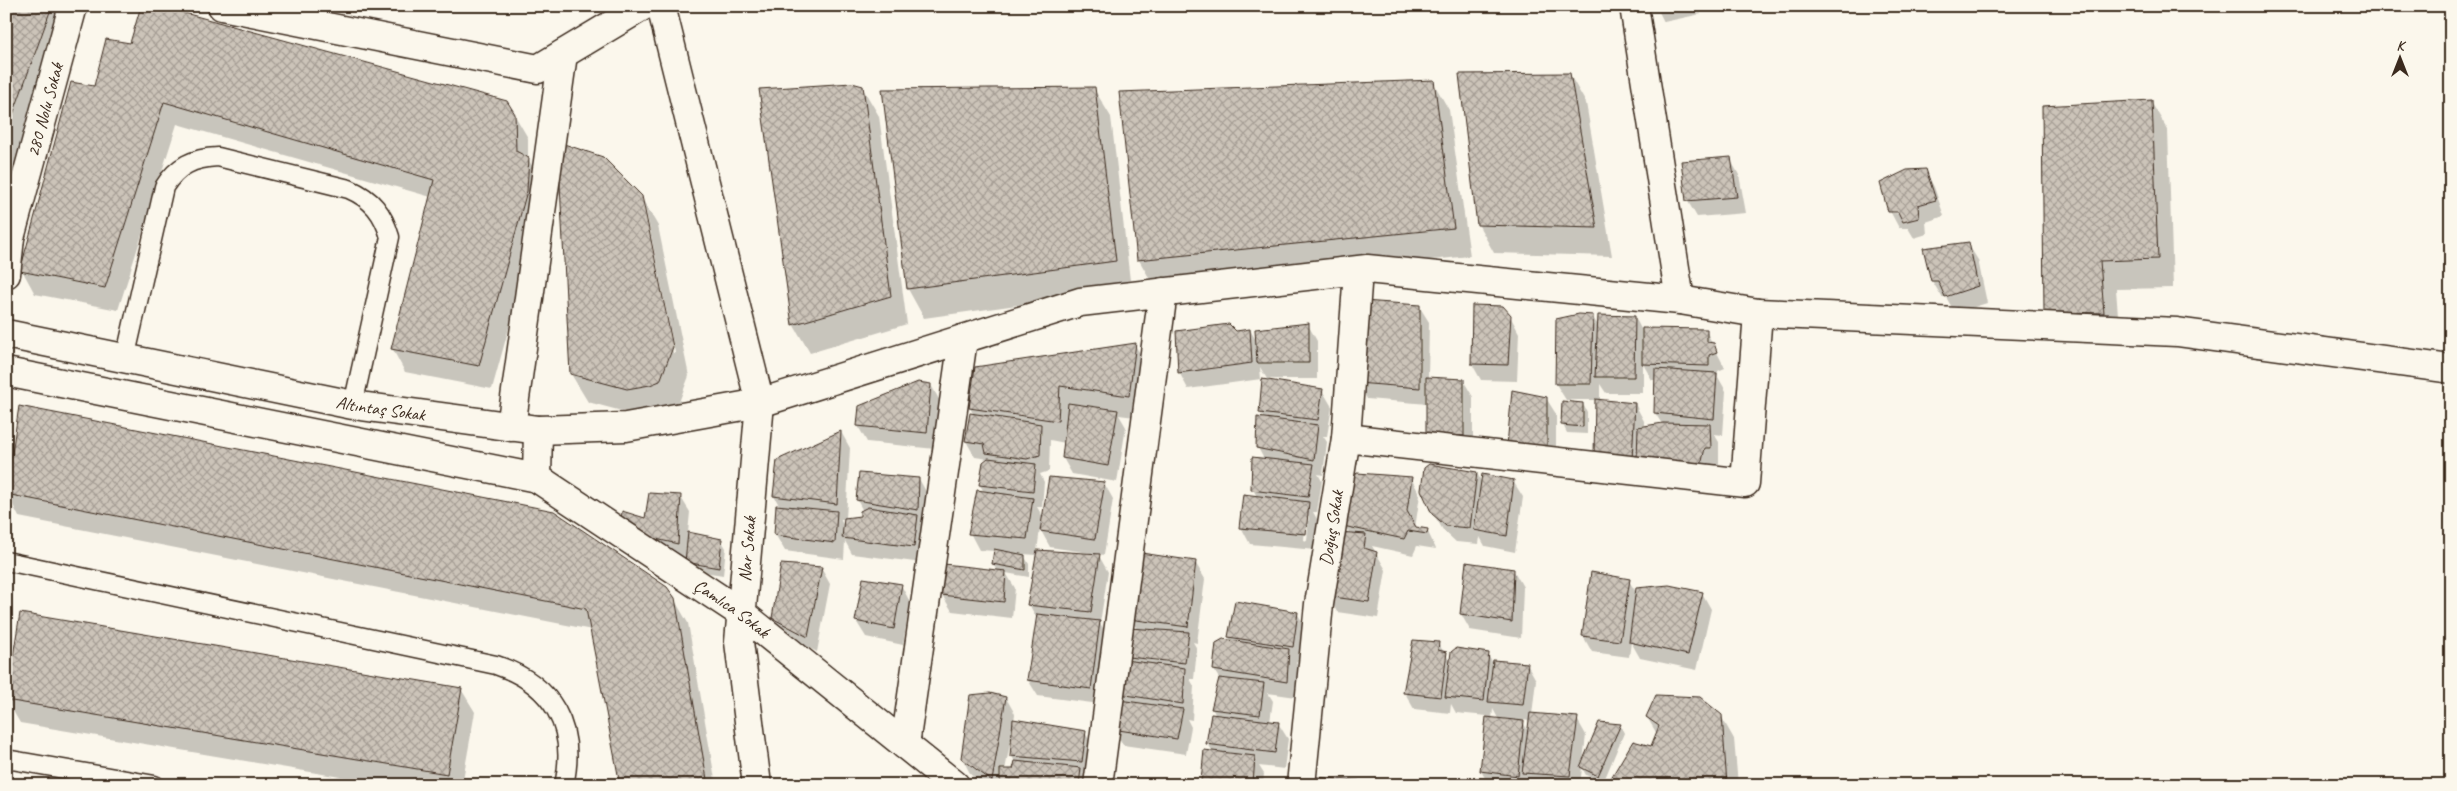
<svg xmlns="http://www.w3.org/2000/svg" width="2457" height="791" font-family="Caveat,sans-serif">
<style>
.shadow{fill:#0003;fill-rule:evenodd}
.building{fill:url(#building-cross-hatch);stroke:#3b2a1e}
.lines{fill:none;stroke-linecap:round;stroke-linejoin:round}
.service-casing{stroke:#3b2a1e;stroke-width:21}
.minor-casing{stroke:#3b2a1e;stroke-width:31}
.service{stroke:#fbf7ec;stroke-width:18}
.minor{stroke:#fbf7ec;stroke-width:28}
.labels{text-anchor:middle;stroke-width:4;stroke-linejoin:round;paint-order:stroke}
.street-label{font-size:18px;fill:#3b2a1e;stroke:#fbf7ec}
</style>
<defs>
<pattern id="building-cross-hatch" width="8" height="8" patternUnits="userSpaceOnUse" patternTransform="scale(1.25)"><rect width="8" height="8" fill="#ccc4b9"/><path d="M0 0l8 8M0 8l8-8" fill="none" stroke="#a79f96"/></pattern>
</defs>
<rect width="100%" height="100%" fill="#fbf7ec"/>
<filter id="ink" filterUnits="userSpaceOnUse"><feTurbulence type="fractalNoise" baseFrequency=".02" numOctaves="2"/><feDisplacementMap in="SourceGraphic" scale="10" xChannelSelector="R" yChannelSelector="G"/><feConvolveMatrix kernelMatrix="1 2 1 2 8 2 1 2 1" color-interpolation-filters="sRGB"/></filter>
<g filter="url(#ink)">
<!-- shadow -->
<path class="shadow" d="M6,6H55L66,26L12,177L6,175Z
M1656,6H1700L1701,14L1664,22Z
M131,44L514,114L528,138V159L542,182L540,215L492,389L405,372L392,348L431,197L177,124L118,310L35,294L22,270L95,88Z
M1570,75L1586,103L1612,256L1494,253L1478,224Z
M1433,82L1449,110L1470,256L1155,288L1139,260Z
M862,87L879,116L907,324L810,353L793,324Z
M1094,89L1111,117L1131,289L924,318L908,289L883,90Z
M2151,102L2168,130L2173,288L2116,289L2120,341H2061L2045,312Z
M1730,159L1739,175L1746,213L1697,217L1687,200Z
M1925,170L1934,187L1944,216L1926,222L1927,234L1914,238L1908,228H1899L1890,211ZM1892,211L1905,212V214L1892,213Z
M641,197L658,226L689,376L676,410L644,417L588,402L571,374ZM643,208L646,211L675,353H673Z
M1968,244L1978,260L1987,303L1955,313L1946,297H1942L1932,281Z
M1419,306L1429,322L1428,378L1463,380L1473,397V452L1437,450L1428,404L1367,399L1358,382Z
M1510,316L1519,333L1517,381L1481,380L1472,364Z
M1592,316L1599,327L1635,317L1641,329L1706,331L1725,368L1718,371V377L1726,391L1723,435L1714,434L1719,442V464H1714L1709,486L1641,475L1597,400H1566L1556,384ZM1643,364L1652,380H1656L1655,413L1662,424L1644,428V421L1635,404L1600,400V384L1606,393H1643Z
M1308,325L1317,341V379H1267L1260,367L1261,379L1188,389L1179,372L1235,332L1250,330L1257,342Z
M1135,345L1148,368L1142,418L1119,415L1126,427L1117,482L1072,474L1063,458L1065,443L1050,440L1049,471L1040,474L1044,482L1042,507H1037L1043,517L1104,483L1113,499L1104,555L1098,554L1108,572L1100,623L1109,638L1100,704L1038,696L1028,680L1037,619L1029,604L1037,555L1023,554L1029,564V577L1006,573L1015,588L1012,618L952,611L942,595L997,571L993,564L995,551L979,550L970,533L984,492L980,485L985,463L989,459L975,457L966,441L974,415L970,408ZM1040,529L1050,547L1090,553V555L1037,551Z
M931,385L940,401L935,449L867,442L858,426Z
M1322,390L1332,407L1327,436H1323L1327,442L1323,475L1318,474L1322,481L1317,512H1313L1317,519L1315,550L1250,544L1241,527L1257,497L1253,489L1264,459L1258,448L1264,419L1260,412ZM1306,516H1309L1307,541L1304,540Z
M1546,398L1556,414V468L1518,462Z
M1583,404L1587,412V434L1567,433L1563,425Z
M20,407L674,599L688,623L716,785H622L592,630L19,517L6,491Z
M841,432L850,448L846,519L861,517L863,511L857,500L919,479L928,495L926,525L921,524L926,533L923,563L852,554L845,541L844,559L785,551L775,534L780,507L774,496ZM840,519L845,520L844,526Z
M1477,473L1482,483L1513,481L1523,497L1515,552L1485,546L1480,537L1479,544L1456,542L1443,530L1433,513Z
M1411,478L1420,495L1415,528L1427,530L1436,549L1417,546L1413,555L1372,546L1386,570L1378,618L1337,612L1328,596L1350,534L1345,526Z
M680,496L690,512L688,533L721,540L726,548L723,575L691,570L687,560L630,547L646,520Z
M1195,562L1205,579L1197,643L1193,642L1197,649L1194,679H1190L1194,686L1192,720L1187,719L1191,727L1186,754L1123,745L1114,728L1126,702L1121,694L1133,663L1129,657L1137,629L1131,619Z
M821,568L830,584L817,652L783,634L773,617Z
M1514,571L1523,587L1521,638L1470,630L1461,614Z
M1629,581L1637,594L1702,593L1711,609L1697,670L1640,658L1631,642L1629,657L1592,652L1583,636Z
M901,585L910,602L903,645L866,637L856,621Z
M1297,613L1307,629L1301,663L1295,662L1298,666L1296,697L1268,693L1273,701L1270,722L1278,723L1288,739L1284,769L1259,766L1264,774L1263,785H1205L1202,781L1213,752L1208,744L1216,716L1212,708L1220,680L1214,670L1232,642L1229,637Z
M1438,643L1451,663L1488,655L1492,662L1527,664L1536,680L1532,715L1577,719L1586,735L1583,761L1620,725L1624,733L1603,783L1586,775L1582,768L1580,785H1530L1528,780L1527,785H1489L1481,771L1487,716L1456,713L1451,704L1450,713L1414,709L1405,693ZM1493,709L1499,720L1492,719ZM1522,720L1531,721L1529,733Z
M461,689L475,712L462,785H388L20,723L6,699Z
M1006,698L1015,714L1014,721L1085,733L1095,749L1090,785H985L971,775L962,758ZM1011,739H1012L1011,755L1016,763L1014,770H1005Z
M1721,716L1734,739L1738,785H1611L1633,743L1651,748L1657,734L1647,717Z"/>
<!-- building -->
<path class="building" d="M6,6H52L6,134Z
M141,6H159L507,101L515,114L516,151L529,158L527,191L479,366L391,349L434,180L164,102L105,288L20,271L71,82L94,86L106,39L130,43Z
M1570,73L1597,228L1477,225L1459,74Z
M1434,80L1454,228L1137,260L1119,92Z
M852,83L863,86L891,296L792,325L759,89Z
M1095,87L1116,261L907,289L882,89Z
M2152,100L2158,259L2100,261L2104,313L2044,312L2042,106Z
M561,143L603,157L642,196L673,347L660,381L650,385L627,389L570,374L558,147Z
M1731,157L1737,197L1686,201L1681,161Z
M1926,169L1936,200L1918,205L1919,218L1903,222L1898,212H1888L1880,183L1907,170Z
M1969,242L1978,286L1945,297L1938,281H1931L1923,248Z
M1363,301L1420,305V388L1357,383Z
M1472,305L1503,306L1511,315L1508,365L1471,364Z
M1579,314L1593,315L1591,384H1555L1556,319Z
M1598,315L1635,316L1634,377H1595Z
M1309,323V363H1257L1255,329Z
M1229,324L1236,331L1250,329L1252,363L1178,373L1176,331Z
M1642,328L1707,329V342L1714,343L1717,352L1709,355V366L1642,364Z
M1136,343L1129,396L1060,386L1058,421L969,408L975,367Z
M1655,369L1717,373L1714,419L1654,413Z
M1426,377L1464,379V436L1426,434Z
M1262,379L1323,389L1318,420L1259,413Z
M918,382L931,384L927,433L857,426L859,406Z
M1512,390L1547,397V452L1507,446Z
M1595,399L1635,403L1632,460L1594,457Z
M1562,401L1583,403V427L1561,425Z
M1068,403L1118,410L1108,466L1062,458Z
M19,406L554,511L667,587L675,598L708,785H620L586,609L6,494Z
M970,413L1041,424L1040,455L1027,459L986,453L984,444L965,441Z
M1257,417L1318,425L1314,460L1256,448Z
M1663,423L1710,424L1711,448H1705L1700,470L1637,460L1638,427Z
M841,431L837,504L773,496L777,460Z
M1252,457L1314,464L1308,497L1251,490Z
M988,458L1036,464L1033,491L979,485L983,462Z
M1429,464L1477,472L1470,528L1446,526L1432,514L1421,490L1424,468Z
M859,473L919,478L918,510L856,500Z
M1357,473L1412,477L1407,511L1416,527L1428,529L1427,534L1408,531L1404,539L1343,526L1349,484Z
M1482,474L1514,480L1507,536L1474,530Z
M1049,477L1105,482L1095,539L1040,531Z
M977,490L1033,498L1027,539L968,534Z
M649,493L681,495L678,544L620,531L622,511L645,518Z
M1243,494L1309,502L1306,534L1239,528Z
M776,505L837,511L835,543L774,535Z
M868,507L918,515L914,547L842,538L844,518L860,516V511Z
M688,532L722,539L719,568L685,562Z
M1338,532L1366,534L1364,548L1377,552L1369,602L1326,596Z
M994,549L1025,555V570L992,564Z
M1037,550L1100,554L1091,612L1027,605Z
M1141,553L1196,561L1188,627L1129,619Z
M1466,562L1514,569L1512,622L1460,614Z
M781,564L822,567L808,637L772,618Z
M944,564L1006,571L1004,602L941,595Z
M1591,572L1630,579L1620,641L1582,636Z
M863,578L902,584L894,629L855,621Z
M1669,585L1703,592L1688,655L1629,642L1636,588Z
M1235,601L1298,612L1293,647L1228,637Z
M20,613L462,688L447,774L6,700Z
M1037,614L1100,621L1091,689L1027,680Z
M1129,628L1189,632L1185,663L1128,657Z
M1223,639L1289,649L1287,682L1213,670L1216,643Z
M1413,640L1439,642L1438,650L1447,652L1441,697L1403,693Z
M1456,648L1489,653L1484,701L1445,697L1451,652Z
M1125,660L1185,668L1183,704L1120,694Z
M1493,660L1528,663L1523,705L1488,702Z
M1219,678L1264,683L1260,715L1211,709Z
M990,693L1006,697L992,781L961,758L970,695Z
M1656,695L1700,697L1722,715L1727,785L1608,783L1633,741L1651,746L1659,726L1646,717Z
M1119,700L1183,709L1177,739L1112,729Z
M1530,713L1578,717L1570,776L1522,773Z
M1211,714L1279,722L1275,753L1206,744Z
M1486,717L1524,721L1518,776L1480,771Z
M1013,719L1086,731L1082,762L1010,756Z
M1599,722L1621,724L1598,776L1580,767Z
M1204,750L1255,756L1253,785H1228L1201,781Z
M1015,761L1081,768L1079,785H1000V769H1013Z
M1317,777L1359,781L1358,785H1316Z"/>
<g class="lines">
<!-- service casing -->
<g class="service-casing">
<path id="service" d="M125,359L164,187C177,166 193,158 218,157L349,189C372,199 383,213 390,237L353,405
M6,561L496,665C553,684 577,727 564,785
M6,759L155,785"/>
</g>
<!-- minor casing -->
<g class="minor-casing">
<g id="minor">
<path d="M222,6L538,69L643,6"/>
<path d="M661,6L760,403L739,642L757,785"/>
<path d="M1634,6L1680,300"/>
<path id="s1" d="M6,274L10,238L73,6"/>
<path id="s2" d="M6,334L353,405L538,430L626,427L760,403L1080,302L1367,269L1680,300L1758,313L2177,332L2451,369"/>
<path id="s3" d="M6,372L537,478L741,613L955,785"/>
<path d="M511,427L563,54"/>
<path d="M1346,438L1745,483L1758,313"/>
<path d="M537,478L538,430"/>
<path d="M905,745L963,339"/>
<path d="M1098,785L1163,292"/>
<path id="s4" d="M1301,785L1319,604L1346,438L1358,271"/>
</g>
</g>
<!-- service -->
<use href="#service" class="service"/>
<!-- minor -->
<use href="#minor" class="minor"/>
</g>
</g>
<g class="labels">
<!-- street labels -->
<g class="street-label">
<text dy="6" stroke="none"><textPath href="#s1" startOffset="169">280 Nolu Sokak</textPath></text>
<text dy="6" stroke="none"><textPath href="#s2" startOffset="382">Altıntaş Sokak</textPath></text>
<text dy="6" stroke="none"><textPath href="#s4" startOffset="259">Doğuş Sokak</textPath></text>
<text transform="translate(747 549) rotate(-85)" y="6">Nar Sokak</text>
<text dy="6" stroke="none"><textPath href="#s3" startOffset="776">Çamlıca Sokak</textPath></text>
</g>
</g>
<!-- margin -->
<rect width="2457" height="791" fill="none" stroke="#fbf7ec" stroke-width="25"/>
<rect x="12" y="12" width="2432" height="766" fill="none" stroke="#3b2a1e" stroke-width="2" filter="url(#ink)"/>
<!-- north arrow -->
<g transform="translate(2400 58)" stroke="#fbf7ec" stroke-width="4" paint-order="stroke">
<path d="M0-4L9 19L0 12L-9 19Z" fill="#3b2a1e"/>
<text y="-8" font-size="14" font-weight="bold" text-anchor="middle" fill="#3b2a1e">K</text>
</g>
</svg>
